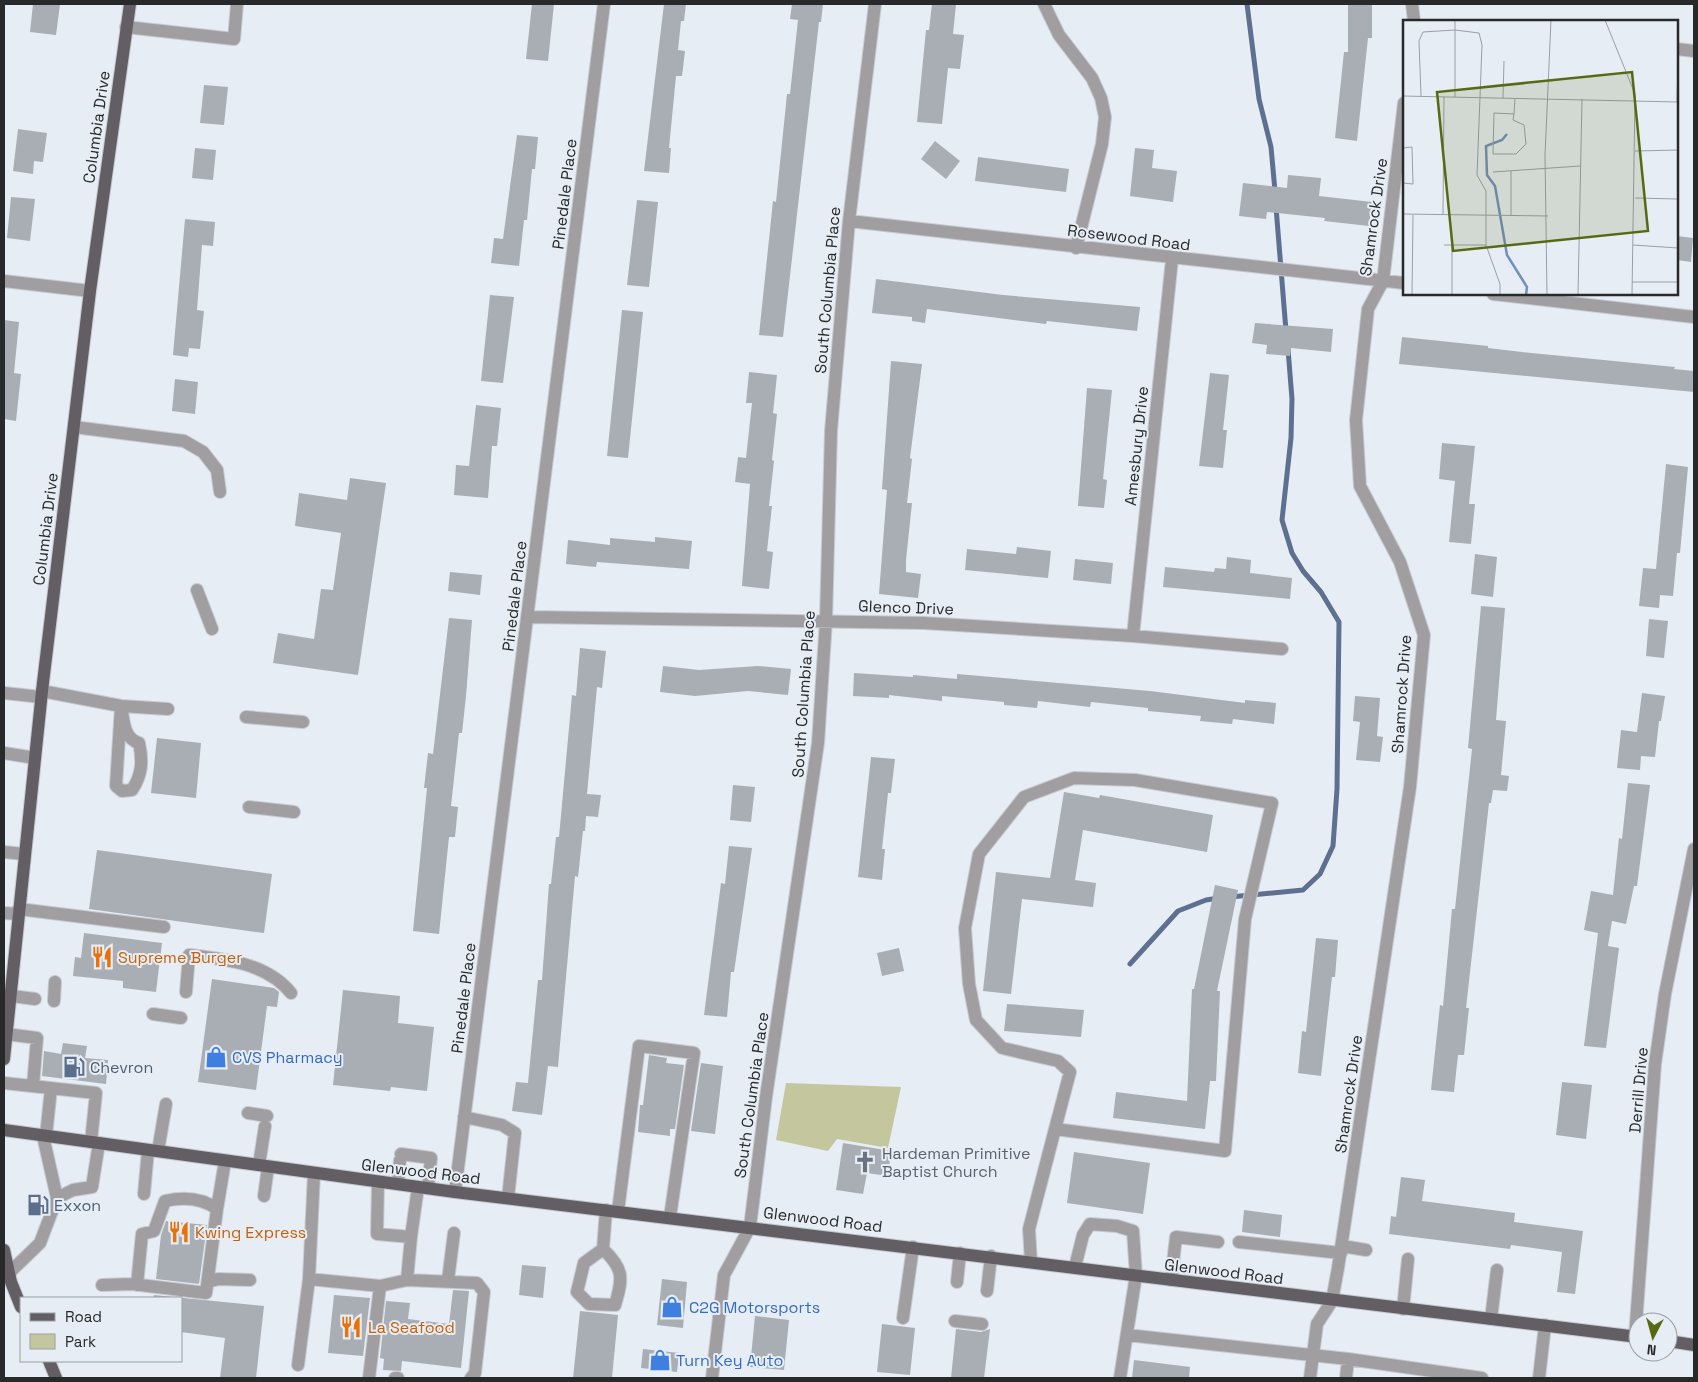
<svg xmlns="http://www.w3.org/2000/svg" width="1698" height="1382" font-family="'Space Grotesk',sans-serif">
<style>
.green{fill:#c4c79d}
.lines{fill:none;stroke-linecap:round;stroke-linejoin:round}
.stream{stroke:#5e7090;stroke-width:5}
.building{fill:#a8aeb4}
.minor-casing{stroke:#c4cad0;stroke-width:14}
.major-casing{stroke:#c4cad0;stroke-width:14}
.minor{stroke:#a09ea1;stroke-width:12}
.major{stroke:#625e63;stroke-width:12}
.labels{text-anchor:middle;stroke-width:4;stroke-linejoin:round;paint-order:stroke}
.street-label{font-size:16px;fill:#27292b;stroke:#e7edf4}
.food-label{font-size:16px;fill:#c56008;stroke:#e7edf4;text-anchor:start}
.shop-label{font-size:16px;fill:#366cbe;stroke:#e7edf4;text-anchor:start}
.service-label{font-size:16px;fill:#4e5e75;stroke:#e7edf4;text-anchor:start}
.worship-label{font-size:16px;fill:#5b616d;stroke:#e7edf4;text-anchor:start}
.inset-river{fill:none;stroke:#758fbc;stroke-width:2.5}
.inset-road{fill:none;stroke:#9a9fa4;stroke-width:1}
.view{fill:#586913;fill-opacity:0.15;stroke:#586913;stroke-width:2.5}
.inset-edge{fill:none;stroke:#27292b;stroke-width:2.5}
</style>
<rect width="100%" height="100%" fill="#e7edf4"/>
<!-- green -->
<path class="green" d="M786,1083L901,1087L888,1148L837,1139L828,1151L776,1140Z"/>
<g class="lines">
<!-- stream -->
<path class="stream" d="M1247,4L1259,99L1271,147L1275,191
M1276,207L1286,331
M1230,897L1303,890L1320,874L1333,846L1337,789L1339,622L1321,592L1303,571L1292,553L1282,520L1291,438L1292,399L1288,349
M1130,964L1178,911L1206,900L1219,898"/>
</g>
<!-- building -->
<path class="building" d="M33,4H60L56,35L30,32Z
M532,4H554L548,61L526,59Z
M664,4H686L684,21H681L678,50L685,51L682,76H676L669,148H671L669,173L644,171Z
M792,4H823L821,22H819L783,337L759,335L773,201L776,202L787,94H790L798,20L790,19Z
M932,4H956L953,34L964,35L960,69L948,68L942,124L917,122L926,30H929Z
M1348,4H1372V38H1368L1357,141L1335,138L1344,52H1348Z
M204,85L228,87L224,125L200,123Z
M18,129L47,133L43,162L34,161L33,174L13,171Z
M517,135L538,137L535,169H532L527,220H524L519,266L491,263L494,238L503,239Z
M935,141L960,161L946,179L921,159Z
M195,148L216,150L213,180L192,178Z
M1135,148L1154,150L1152,168L1177,171L1173,202L1130,196Z
M978,157L1069,169L1066,192L975,181Z
M1288,175L1321,178L1319,196L1372,202L1369,226L1324,221L1325,218L1267,212L1266,219L1239,216L1243,183L1287,188Z
M11,197L35,199L30,241L7,238Z
M637,200L658,202L649,287L627,285Z
M185,219L215,222L213,246L202,245L197,310L204,311L200,349L189,348L188,357L173,355Z
M1677,236L1693,238L1691,262L1677,260Z
M876,279L1003,295L1140,307L1137,331L1047,321L1046,324L927,309L925,323L912,321V317L872,313Z
M490,295L514,297L503,383L481,381Z
M622,310L643,312L628,458L607,456Z
M4,320L19,322L14,373L21,374L16,421L4,419Z
M1255,323L1333,329L1331,352L1291,348L1290,356L1266,354L1267,345L1252,343Z
M1402,337L1488,346V348L1522,352L1675,367L1674,369L1694,371V392L1399,364Z
M891,361L922,364L910,458L912,459L907,503H912L906,560V572L921,574L918,598L879,594L887,490L882,489Z
M749,372L777,375L773,413L777,414L772,460L774,461L769,506H772L767,551L773,552L769,589L742,586L750,484L735,482L738,457L746,458L752,403H746Z
M1210,373L1229,375L1223,430H1227L1223,468L1199,466Z
M175,379L198,382L195,414L172,411Z
M1087,388L1112,390L1103,479L1107,480L1104,508L1078,506Z
M476,405L501,408L497,446H492L488,498L454,495L456,465L469,466Z
M1442,443L1475,446L1469,504H1475L1471,544L1449,542L1455,481L1439,479Z
M1666,464L1688,467L1680,553H1677L1673,596L1660,595L1659,608L1639,606L1643,568L1656,569Z
M350,478L386,483L358,675L273,663L278,633L314,639L321,589L333,590L341,533L295,526L299,493L347,500Z
M655,537L692,541L689,569L597,562L596,567L566,564L568,540L610,545V538L655,542Z
M1017,547L1051,551L1048,578L965,570L967,549L1016,554Z
M1475,554L1497,557L1493,597L1471,594Z
M1227,557L1251,560L1250,573L1292,578L1290,599L1163,587L1165,567L1214,572L1215,568L1226,569Z
M1075,559L1113,563L1111,584L1073,580Z
M450,572L482,575L480,595L448,591Z
M1481,606L1505,608L1496,720L1506,721L1501,775L1509,776L1507,791L1493,790L1491,803H1489L1466,1008H1469L1464,1055H1458L1454,1092L1431,1090L1440,1005L1443,1006L1452,909H1455L1472,749L1468,748Z
M449,618L472,620L466,696L462,733H459L451,806L458,807L455,837H449L439,934L413,931L427,788H424L428,753L433,754Z
M1649,619L1668,621L1664,658L1646,656Z
M580,648L606,651L602,688L597,687L587,794L601,795L598,817L586,816L585,831H583L578,877L575,876L558,1067L548,1066L542,1115L512,1111L516,1082L528,1083L538,980H542L549,884H551L556,837H559L572,695L576,696Z
M663,666L699,670L758,666L791,669L788,695L748,691L695,696L660,692Z
M854,673L913,677V675L957,679V674L1150,691L1245,703V700L1276,703L1274,724L1233,719L1232,724L1200,721L1201,716L1148,711V708L1091,702L1090,707L1038,701L1037,708L1004,705V702L942,696V701L889,695V698L853,696Z
M1642,693L1665,696L1661,721H1659L1655,757L1641,756L1640,770L1617,768L1621,730L1637,732Z
M1355,696L1380,698L1377,736L1383,737L1380,762L1356,760L1360,722L1353,721Z
M157,738L201,743L196,798L151,793Z
M871,757L895,759L891,793H888L882,849H885L882,880L858,877Z
M1628,783L1650,785L1637,886H1634L1626,924L1612,921L1608,946L1619,948L1606,1048L1584,1046L1598,933L1584,930L1591,891L1613,895L1619,838L1622,839Z
M733,785L755,787L751,822L730,820Z
M1064,792L1099,798L1100,795L1213,815L1207,852L1083,830L1075,880L1096,883L1093,907L1022,899L1011,994L983,991L996,872L1050,878Z
M729,846L752,848L734,972H731L727,1017L704,1015L721,883L725,884Z
M97,850L272,874L264,933L89,909Z
M1215,885L1238,890L1217,991H1220L1216,1081H1210L1205,1129L1113,1118L1116,1092L1187,1101L1192,989H1194Z
M84,933L162,943L156,992L123,988V981L73,976L75,957L81,958Z
M1316,938L1338,940L1335,977H1332L1321,1076L1298,1073L1302,1031L1306,1032Z
M899,948L904,971L882,976L877,953Z
M212,979L274,988L279,992L277,1007L267,1006L256,1090L198,1082Z
M343,990L400,996L398,1023L434,1027L427,1091L391,1087L390,1091L333,1085Z
M1007,1004L1084,1010L1081,1037L1004,1031Z
M63,1043L87,1046L85,1058L108,1060L106,1084L42,1076L44,1051L61,1054Z
M649,1055L667,1058L666,1063L684,1065L675,1129H670V1136L638,1132L640,1105H643Z
M701,1063L723,1066L715,1134L691,1131Z
M1562,1082L1592,1085L1586,1139L1556,1135Z
M843,1143L891,1151L888,1176L867,1173L863,1194L836,1190Z
M1074,1152L1150,1163L1143,1214L1067,1203Z
M1401,1177L1425,1180L1422,1201L1515,1213L1514,1222L1583,1231L1575,1294L1557,1292L1562,1252L1511,1245L1510,1249L1389,1234L1391,1216L1396,1217Z
M1244,1210L1282,1215L1280,1237L1242,1232Z
M166,1221L207,1225L199,1284L156,1279L161,1235Z
M522,1265L546,1267L543,1298L519,1295Z
M662,1279L687,1282L683,1328L657,1325Z
M453,1290L469,1291L461,1368L402,1361L401,1371L383,1370L384,1359L380,1358L386,1301L410,1303L408,1319L449,1324Z
M154,1295L264,1306L256,1378H220L225,1338L181,1332V1298H153Z
M334,1295L370,1298L363,1356L328,1353Z
M580,1311L618,1315L612,1378H573Z
M755,1316L789,1320L784,1370L750,1367Z
M882,1324L915,1328L910,1375L877,1372Z
M956,1329L981,1332L990,1329L984,1378H951Z
M643,1349L679,1353L677,1372L641,1368Z
M1134,1360L1190,1367L1189,1378H1132Z"/>
<g class="lines">
<!-- minor casing -->
<g class="minor-casing">
<path id="minor" d="M1044,4L1059,35L1092,78L1101,98L1105,117L1102,144L1076,248
M1412,4L1414,21
M126,27L234,39L237,4
M1677,49L1694,51
M849,221L1404,283
M4,281L90,291
M1493,294L1694,317
M74,427L184,441L203,452L217,470L220,492
M197,590L212,629
M528,617L924,623L1133,636L1282,649
M1133,636L1172,259
M42,691L121,706L168,709
M4,693L41,697
M121,706C124,720 123,738 139,743C143,761 142,775 132,790L122,791L116,786Z
M246,717L303,722
M4,753L35,758
M249,807L294,812
M4,852L24,854
M19,909L164,927
M4,913L18,914
M186,992L189,955C225,959 267,963 291,993
M4,995L35,999
M54,1001L55,982
M153,1014L181,1018
M6,1034L37,1038L33,1086
M4,1083L96,1093L91,1142
M248,1113L267,1116
M464,1117L502,1125L515,1133L508,1198
M46,1136L51,1088
M158,1151L166,1104
M401,1154L431,1158L428,1188
M259,1165L265,1126
M378,1182L377,1234L411,1237L418,1187
M398,1184L400,1160
M455,1192L604,4
M144,1194L148,1150
M264,1196L268,1167
M57,1198L73,1190L92,1187L99,1143
M217,1209L225,1161
M618,1211L639,1046L694,1053L670,1217
M411,1237L407,1280L477,1283L484,1292L475,1373L471,1378
M1239,1242L1341,1253
M1342,1246L1366,1250
M603,1249C624,1269 623,1278 615,1305L589,1304L577,1292L584,1263Z
M603,1249L606,1210
M1031,1262L1029,1229L1055,1129L1225,1151L1245,919L1272,803L1135,780L1074,778L1024,797L979,854L965,928L969,984L976,1020L1002,1048L1058,1061L1070,1072L1055,1129
M1075,1267L1083,1235L1090,1224L1117,1226L1133,1231L1136,1275L1120,1378
M9,1273L40,1243L57,1198L43,1136
M309,1279L314,1173
M448,1280L454,1233
M1171,1280L1176,1237L1218,1242
M208,1282L218,1279L250,1280
M957,1282L960,1253
M102,1285L132,1284L206,1293L217,1209C202,1198 183,1197 165,1201L154,1231L142,1234L137,1285
M987,1291L991,1256
M1403,1309L1408,1259
M903,1318L913,1247
M1491,1319L1497,1270
M955,1321L982,1324
M1127,1335L1348,1359L1346,1378
M1635,1337L1655,1064L1665,994L1694,849
M1348,1359L1482,1378
M298,1365L309,1279L380,1286
M369,1378L380,1286L407,1280
M395,1378H398
M712,1378L724,1275L750,1227L766,1097L818,743L826,620L831,431L849,221L875,4
M1310,1378L1317,1324L1332,1301L1338,1268L1410,787L1424,635L1400,562L1360,486L1356,420L1368,309L1383,281L1404,103
M1539,1378L1545,1325"/>
</g>
<!-- major casing -->
<g class="major-casing">
<path id="major" d="M4,1059L42,691L90,291L130,4
M4,1130L455,1192L1638,1337
M4,1250L11,1282L21,1307
M1668,1341L1694,1345
M49,1361L56,1378"/>
</g>
<!-- minor -->
<use href="#minor" class="minor"/>
<!-- major -->
<use href="#major" class="major"/>
</g>
<!-- icons -->
<defs>
<g id="restaurant-bare" transform="scale(1.725)"><path d="M-5-6h1v4h1v-4h1v4h1v-4h1v5L-1.5 .5V6h-2V.5L-5-1ZM5-6V6H3V1.5H1.5Q1.5-4 5-6Z" fill="#e8710a" stroke="#e7edf4" stroke-width="2.5" paint-order="stroke"/></g>
<g id="shop-bare" transform="scale(1.725)"><path d="M-5-2.5h2.3a2.7 3.5 0 0 1 5.4 0H5L5.5 6h-11ZM-1.5-2.5h3a1.5 2.3 0 0 0-3 0Z" fill="#3f7fe0" stroke="#e7edf4" stroke-width="2.5" paint-order="stroke"/></g>
<g id="fuel-bare" transform="scale(1.725)"><path d="M-5.5-6h7V0h2V4h1.3V-2.5L3-4.5l.8-.8L6-3V5H2.5V1h-1V6h-7ZM-4.2-4.7v3.2H.2V-4.7Z" fill="#5c6f8a" stroke="#e7edf4" stroke-width="2.5" paint-order="stroke"/></g>
<g id="church-bare" transform="scale(1.725)"><path d="M-1.2-6h2.4v3.5h3.3v2.4h-3.3V6h-2.4V-.1h-3.3v-2.4h3.3Z" fill="#6b7280" stroke="#e7edf4" stroke-width="2.5" paint-order="stroke"/></g>
</defs>
<g fill-rule="evenodd">
<use href="#restaurant-bare" x="102" y="957"/>
<use href="#shop-bare" x="216" y="1057"/>
<use href="#fuel-bare" x="74" y="1067"/>
<use href="#church-bare" x="865" y="1162"/>
<use href="#fuel-bare" x="38" y="1205"/>
<use href="#restaurant-bare" x="179" y="1232"/>
<use href="#shop-bare" x="672" y="1307"/>
<use href="#restaurant-bare" x="351" y="1327"/>
<use href="#shop-bare" x="660" y="1360"/>
</g>
<g class="labels">
<!-- street labels -->
<g class="street-label">
<text transform="translate(96 127) rotate(-82)" y="6">Columbia Drive</text>
<text transform="translate(564 194) rotate(-83)" y="6">Pinedale Place</text>
<text transform="translate(1373 217) rotate(-82)" y="6">Shamrock Drive</text>
<text transform="translate(1129 237) rotate(7)" y="6">Rosewood Road</text>
<text transform="translate(827 290) rotate(-85)" y="6">South Columbia Place</text>
<text transform="translate(1136 446) rotate(-84)" y="6">Amesbury Drive</text>
<text transform="translate(45 529) rotate(-83)" y="6">Columbia Drive</text>
<text transform="translate(514 596) rotate(-83)" y="6">Pinedale Place</text>
<text transform="translate(906 607) rotate(2)" y="6">Glenco Drive</text>
<text transform="translate(803 694) rotate(-86)" y="6">South Columbia Place</text>
<text transform="translate(1401 694) rotate(-86)" y="6">Shamrock Drive</text>
<text transform="translate(463 998) rotate(-83)" y="6">Pinedale Place</text>
<text transform="translate(1638 1090) rotate(-85)" y="6">Derrill Drive</text>
<text transform="translate(1348 1094) rotate(-82)" y="6">Shamrock Drive</text>
<text transform="translate(751 1095) rotate(-82)" y="6">South Columbia Place</text>
<text transform="translate(421 1171) rotate(7)" y="6">Glenwood Road</text>
<text transform="translate(823 1219) rotate(7)" y="6">Glenwood Road</text>
<text transform="translate(1224 1271) rotate(7)" y="6">Glenwood Road</text>
</g>
<!-- food labels -->
<g class="food-label">
<text x="118" y="963">Supreme Burger</text>
<text x="195" y="1238">Kwing Express</text>
<text x="368" y="1333">La Seafood</text>
</g>
<!-- shop labels -->
<g class="shop-label">
<text x="232" y="1063">CVS Pharmacy</text>
<text x="689" y="1313">C2G Motorsports</text>
<text x="676" y="1366">Turn Key Auto</text>
</g>
<!-- service labels -->
<g class="service-label">
<text x="90" y="1073">Chevron</text>
<text x="54" y="1211">Exxon</text>
</g>
<!-- worship labels -->
<g class="worship-label">
<text x="882" y="1159">Hardeman Primitive<tspan x="882" dy="18">Baptist Church</tspan></text>
</g>
</g>
<!-- overview -->
<g transform="translate(1403 20)">
<rect width="275" height="275" fill="#e7edf4"/>
<path class="inset-river" d="M104,114L99,120L83,126L84,155L92,166L104,235L124,267L123,275"/>
<path class="inset-road" d="M202,0L232,74L229,275M0,76L275,82M18,76L16,21L20,12L52,10L76,13L79,25L74,155L83,171V225L97,264V275M52,77V0M100,78L101,41M274,82L275,42M111,94L110,100L121,105L123,124L113,134H90L91,93L111,94L112,78M0,128L9,127L10,164L0,163M232,131L275,130M108,151V195M90,152L177,146M232,178L275,179M0,194L145,196M40,195L41,77M41,225H83M49,225V275M230,225L275,228M229,262H275M9,275L10,195M144,275L142,135L148,0M175,275L179,79"/>
<path class="view" d="M229,52L245,211L50,231L34,72Z"/>
<rect width="275" height="275" class="inset-edge"/>
</g>
<!-- border -->
<rect width="1698" height="1382" fill="none" stroke="#27292b" stroke-width="10"/>
<!-- legend -->
<rect x="20" y="1297" width="162" height="65" fill="#e7edf4" stroke="#9a9fa4"/>
<rect x="30" y="1313" width="25" height="8" fill="#625e63" stroke="#9a9fa4"/>
<text x="65" y="1322" font-size="15" fill="#27292b">Road</text>
<rect x="30" y="1334" width="25" height="15" fill="#c4c79d" stroke="#9a9fa4"/>
<text x="65" y="1347" font-size="15" fill="#27292b">Park</text>
<!-- north arrow -->
<g transform="translate(1653 1337) rotate(186)"><circle r="24" fill="#e7edf4" stroke="#9a9fa4"/>
<path d="M0-4L9 19L0 12L-9 19Z" fill="#586913"/>
<text y="-8" font-size="14" font-weight="bold" text-anchor="middle" fill="#27292b">N</text>
</g>
</svg>
